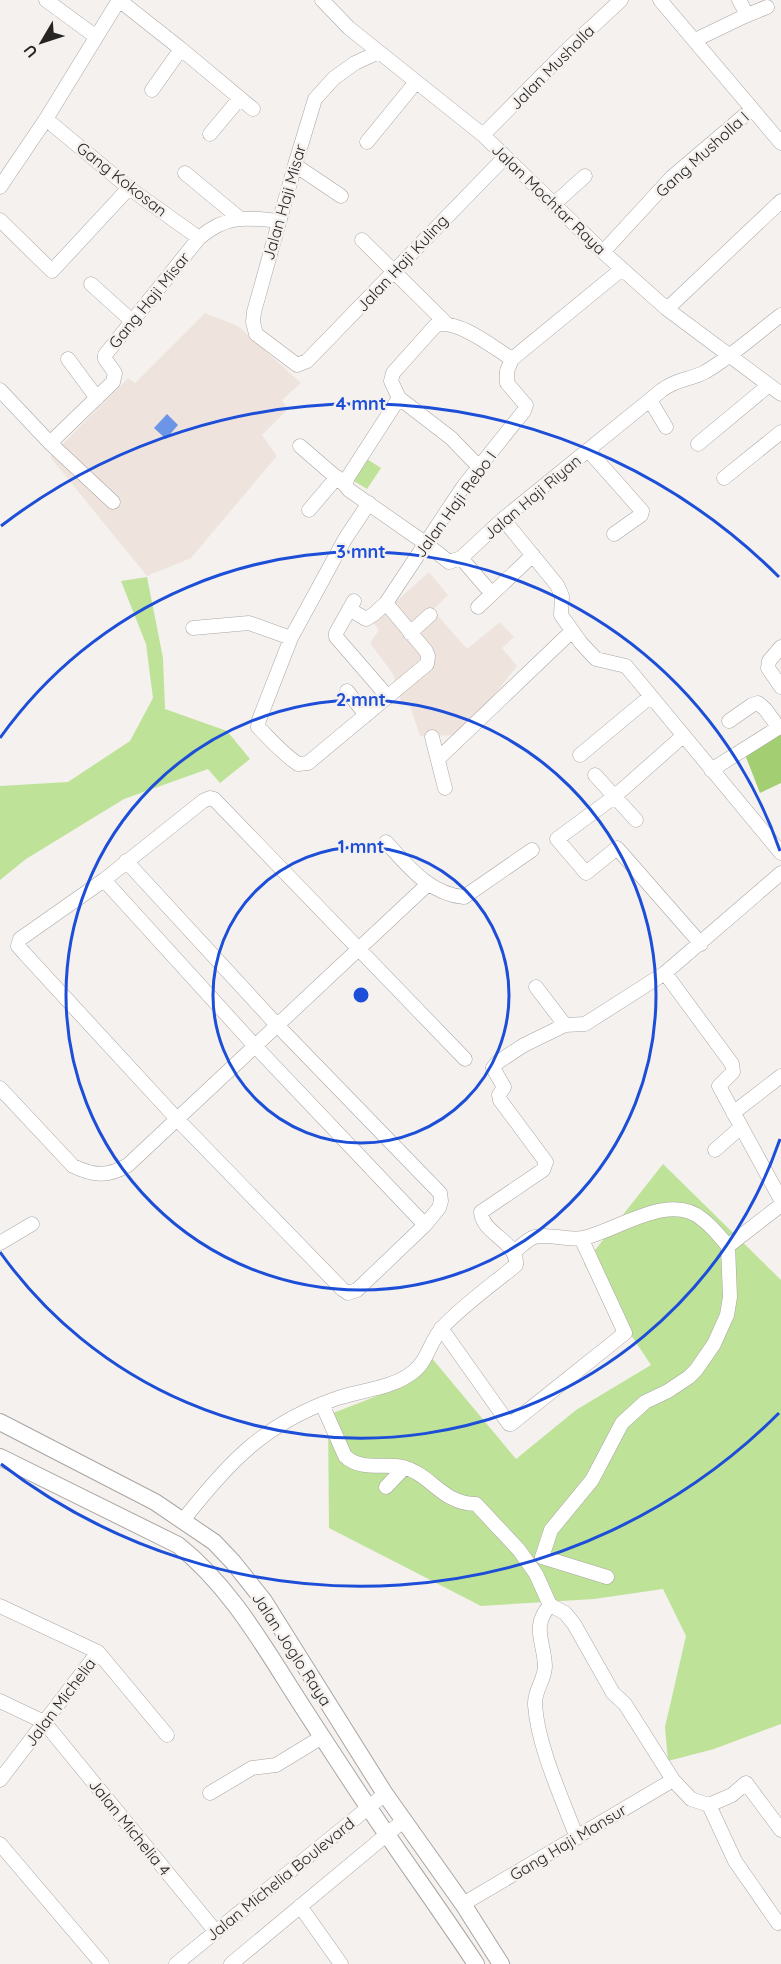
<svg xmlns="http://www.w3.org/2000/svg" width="781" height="1964" font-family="Quicksand,sans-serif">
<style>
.built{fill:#efe4dd}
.green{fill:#bfe299}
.forest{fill:#a3ce71}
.water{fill:#6c95e7}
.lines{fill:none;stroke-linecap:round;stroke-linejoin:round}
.minor-casing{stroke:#a9a5a3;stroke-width:15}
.major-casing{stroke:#a9a5a3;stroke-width:18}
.minor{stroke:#fff;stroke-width:14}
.major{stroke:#fff;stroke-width:16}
.ring{fill:none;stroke:#1d4ed8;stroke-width:3}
.labels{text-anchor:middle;stroke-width:5;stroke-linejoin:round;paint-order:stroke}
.street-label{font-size:16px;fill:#272524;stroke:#f5f1ee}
.centre{fill:#1d4ed8;stroke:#f5f1ee;stroke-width:3}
.ring-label{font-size:18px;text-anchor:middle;font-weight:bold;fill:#1d4ed8;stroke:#f5f1ee;stroke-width:5;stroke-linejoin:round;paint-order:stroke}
</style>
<rect width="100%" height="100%" fill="#f5f1ee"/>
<!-- built -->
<path class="built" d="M205,313L238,326L301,383L282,400L288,409L262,435L277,456L191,558L147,576L50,457L128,378L135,383Z
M429,572L448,595L433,610L467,649L500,622L514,637L502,648L517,666L463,735L420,736L409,703L402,705L393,674L370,643L379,630L373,622Z"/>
<!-- green -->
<path class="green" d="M367,459L381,468L367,489L354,481Z
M147,577L163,658L165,709L227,731L250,759L220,783L208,769L124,799L26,859L0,880V786L68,782L130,741L153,698L146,644L121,581Z
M663,1164L781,1280V1724L714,1749L668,1761L665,1727L686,1636L663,1589L594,1599L481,1606L329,1528L328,1415L382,1394L425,1350L516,1459L576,1410L651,1365L584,1264Z"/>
<!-- forest -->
<path class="forest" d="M781,727V783L760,793L742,747Z"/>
<!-- water -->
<path class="water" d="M167,414L178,425L166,439L154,428Z"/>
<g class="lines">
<!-- minor casing -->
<g class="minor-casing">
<path id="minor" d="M46,0L95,36
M119,0L181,49L253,109
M322,0L349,28L483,135L603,252L667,309L781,394
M660,0L781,143
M745,16L767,7
M695,40L745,16V11L739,0
M379,52L355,63L334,78L315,99L295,165L254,312L253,322L256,334L297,365L307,361L505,157
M152,90L181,49
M46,119L129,188L199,238
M210,134L240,98
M483,135L565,52L621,0
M367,142L416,82
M295,165L341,196
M185,173L238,217
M0,187L46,119L119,0
M554,204L585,176
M0,220L52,271L129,188
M362,240L447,324
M603,252L672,177L752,109
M91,284L132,321
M667,309L781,201
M68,359L97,398
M512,359C494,348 456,317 435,326L393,373L391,381L399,398L348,477L345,485L349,490L425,543L449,562L461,558L503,519L662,390C678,378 690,380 705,372C732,356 756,334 781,315
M0,390L50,443L113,502
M399,398L451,438L479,467
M650,400L666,427
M50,443L113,382L115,373L105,359V355L199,238C226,215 245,217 278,221
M698,444L769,385
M300,446L345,485
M588,450L642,511L641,515L614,534
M724,478L781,432
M369,503L345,539L291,638L259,720L258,727C271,740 283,754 298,764L308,763L427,664L428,656L426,651L386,603
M309,510L337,477
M503,519L557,585L562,596L561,615L581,643L596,659L626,666L781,853
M461,558L492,594
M354,601L336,633V637L388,697
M478,607L533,555
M349,609L366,619L374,614L386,603L463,487L524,411L526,405L524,403L507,383V371L512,359L622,269
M193,628L249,623L291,638
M410,633L430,615
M781,647L769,661L768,668L781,687
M347,691L366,715
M729,721L752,705L758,703L765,709L779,728
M683,736L614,797L557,839L586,873L617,848L701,944
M432,737L445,788
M580,755L651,696
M438,759L572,631
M711,770L781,726
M595,775L636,820
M386,842C408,866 429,894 464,897L532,850
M126,861L277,1025L440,1193L441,1201L439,1208L425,1225L357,1290L348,1293L342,1289L177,1119L25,954L18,946L20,939L104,880L203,801L210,798L214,799L465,1059
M104,880L255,1046L425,1225
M665,973L732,1064L733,1072L719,1086L781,1200
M536,987L565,1025
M0,1088L73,1166C94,1176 108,1177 128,1165L428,884
M733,1113L781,1076
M715,1150L741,1127
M0,1243L32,1224
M728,1246L781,1205
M514,1252C520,1247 526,1241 532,1238C545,1232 568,1241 583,1238C616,1231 670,1191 702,1219C712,1226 720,1237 728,1246L730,1297L727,1315L714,1344L696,1370L689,1377L668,1391L645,1402L622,1423L592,1480L551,1530L542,1557L607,1577
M441,1328L509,1424H511L625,1333L581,1238
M322,1404L345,1456C360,1471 384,1463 403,1467C431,1474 442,1504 476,1504L519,1550L536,1574L550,1605L565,1613L574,1624L613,1693L625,1704L673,1780L691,1799L709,1805L732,1795L746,1783L781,1830
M386,1487L404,1468
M184,1519C229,1462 264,1424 335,1399C360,1390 392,1389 413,1372C428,1361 430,1340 443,1327C462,1306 493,1284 516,1265C518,1241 482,1234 481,1212L543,1170L546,1162L500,1100L499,1095L504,1087L493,1068L498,1062L524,1045L565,1025L585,1024L665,973L781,873
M550,1605C531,1627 544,1641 545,1666C545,1680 534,1690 535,1705C538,1747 562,1798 577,1838
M0,1606L98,1652L167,1735
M0,1701L44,1722L216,1932
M0,1780L98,1652
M210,1793L252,1768L276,1765L322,1737
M709,1805L735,1861L778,1923
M0,1844L102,1964
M463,1904L673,1780
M300,1906L341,1964
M176,1964L385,1794
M231,1964L403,1821"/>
</g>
<!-- major casing -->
<g class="major-casing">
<path id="major" d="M0,1422L155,1502L214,1542L233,1562L264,1601L385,1794L463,1904L501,1964
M0,1457L178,1545C222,1580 253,1628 283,1676C303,1708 324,1740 345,1772C387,1837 433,1899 476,1964"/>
</g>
<!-- minor -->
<use href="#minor" class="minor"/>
<!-- major -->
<use href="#major" class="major"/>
</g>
<!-- distance rings -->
<g class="ring">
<circle cx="361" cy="995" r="148"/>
<circle cx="361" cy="995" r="295"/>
<path d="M780 1139A443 443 0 0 1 0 1252M0 738A443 443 0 0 1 780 851"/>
<path d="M779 1413A591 591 0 0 1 1 1464M1 526A591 591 0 0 1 779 577"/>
</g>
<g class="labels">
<!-- street labels -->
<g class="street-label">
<text transform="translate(552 67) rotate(-45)" y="6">Jalan Musholla</text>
<text transform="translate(702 154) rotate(-42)" y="6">Gang Musholla I</text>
<text transform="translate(122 179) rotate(38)" y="6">Gang Kokosan</text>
<text transform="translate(549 199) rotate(44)" y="6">Jalan Mochtar Raya</text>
<text transform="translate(284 202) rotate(-74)" y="6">Jalan Haji Misar</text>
<text transform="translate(402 263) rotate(-47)" y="6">Jalan Haji Kuling</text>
<text transform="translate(149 300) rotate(-51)" y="6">Gang Haji Misar</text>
<text transform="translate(532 497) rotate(-40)" y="6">Jalan Haji Riyan</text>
<text transform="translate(455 504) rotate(-54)" y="6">Jalan Haji Rebo I</text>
<text transform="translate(292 1649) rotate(57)" y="6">Jalan Joglo Raya</text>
<text transform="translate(60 1702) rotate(-53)" y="6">Jalan Michelia</text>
<text transform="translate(130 1827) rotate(51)" y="6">Jalan Michelia 4</text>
<text transform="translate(568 1842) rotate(-31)" y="6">Gang Haji Mansur</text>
<text transform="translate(280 1879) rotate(-39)" y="6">Jalan Michelia Boulevard</text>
</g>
</g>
<circle cx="361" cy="995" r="9" class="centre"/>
<g class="ring-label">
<text x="361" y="410">4 mnt</text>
<text x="361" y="558">3 mnt</text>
<text x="361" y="706">2 mnt</text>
<text x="361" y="853">1 mnt</text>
</g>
<!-- north arrow -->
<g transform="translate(42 42) rotate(231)" stroke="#f5f1ee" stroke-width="4.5" paint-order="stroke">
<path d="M0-4.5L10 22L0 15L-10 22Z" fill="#272524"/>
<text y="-9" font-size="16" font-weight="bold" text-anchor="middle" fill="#272524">U</text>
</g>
</svg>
